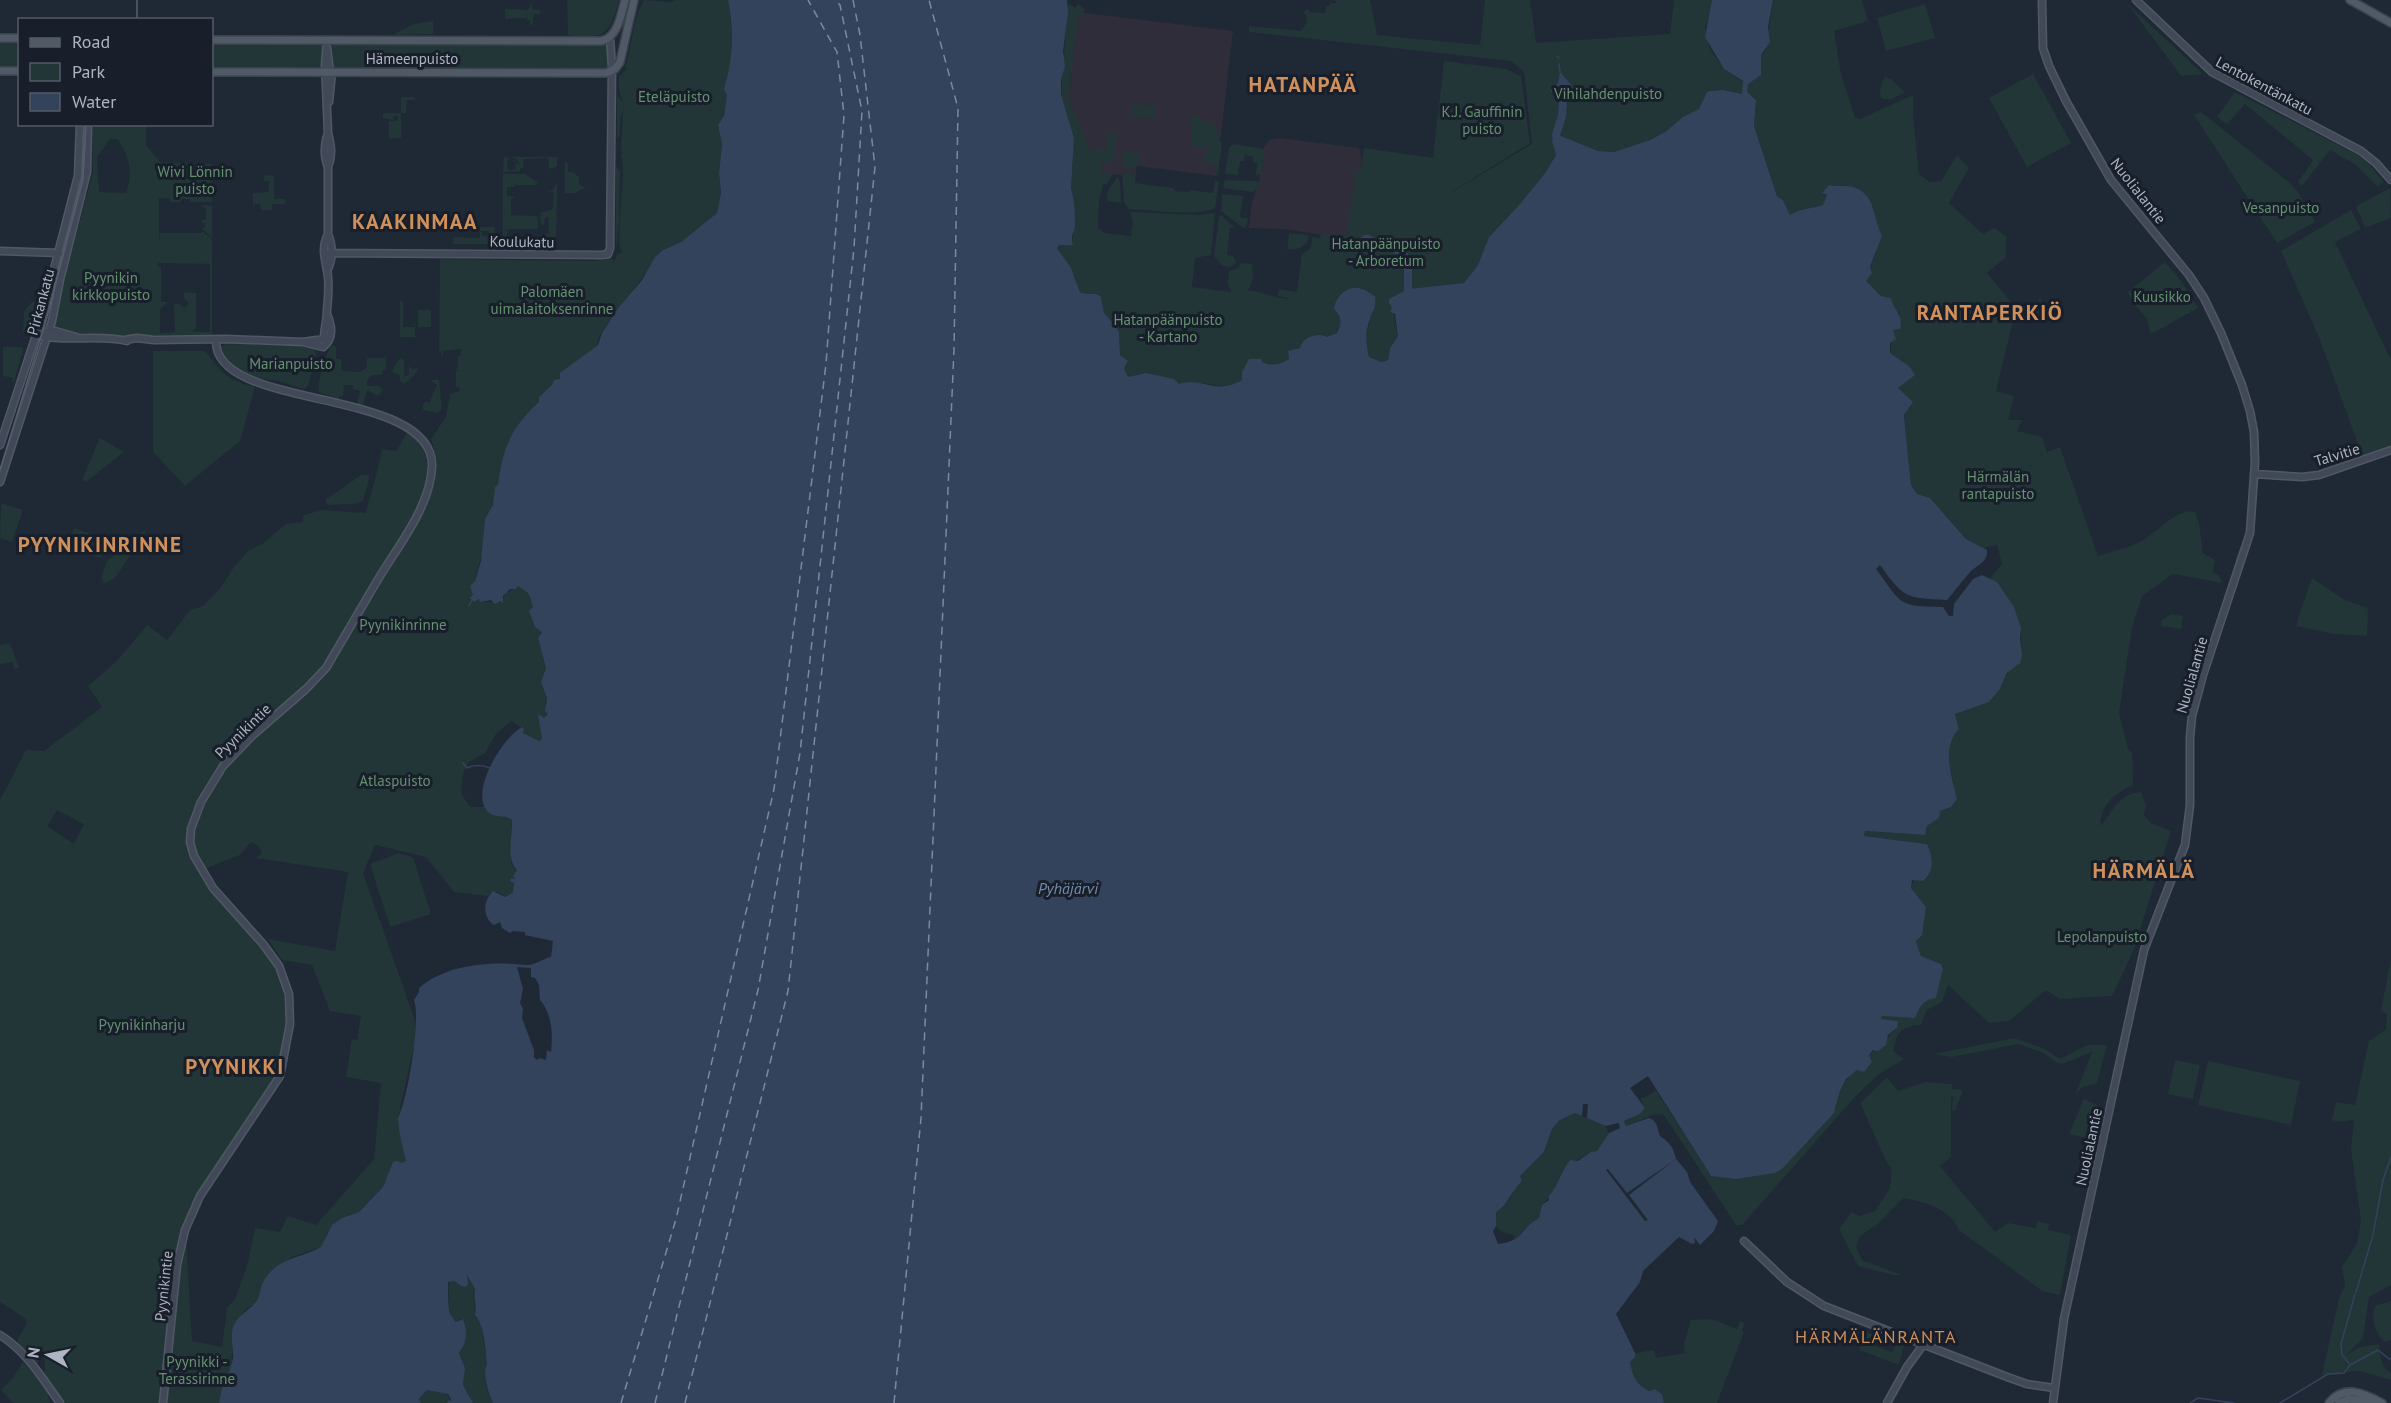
<svg xmlns="http://www.w3.org/2000/svg" width="2391" height="1403" font-family="'PT Sans',sans-serif">
<style>
.medical{fill:#2f2d3a}
.green{fill:#223537;fill-rule:evenodd}
.water{fill:#33435c;fill-rule:evenodd}
.pier{fill:#1f2835}
.lines{fill:none;stroke-linecap:round;stroke-linejoin:round}
.stream{stroke:#33435c;stroke-width:1.5}
.river{stroke:#33435c;stroke-width:8}
.ferry{stroke:#758baa;stroke-width:1.5;stroke-dasharray:8 6;stroke-linecap:butt}
.secondary-casing{stroke:#505864;stroke-width:9}
.primary-casing{stroke:#3c434f;stroke-width:10}
.secondary{stroke:#414958;stroke-width:6}
.primary{stroke:#505966;stroke-width:7}
.tram{stroke:#555e6d;stroke-width:1.5}
.labels{text-anchor:middle;stroke-width:6;stroke-linejoin:round;paint-order:stroke}
.street-label{font-size:15px;fill:#adb5c3;stroke:#181f2a}
.park-label{font-size:15px;fill:#659270;stroke:#181f2a}
.water-label{font-size:16px;font-style:italic;fill:#758baa;stroke:#181f2a}
.quarter-label{font-size:18px;letter-spacing:1.5px;fill:#cf905b;stroke:#181f2a}
.district-label{font-size:21px;font-weight:bold;letter-spacing:1.5px;fill:#cf905b;stroke:#181f2a}
</style>
<rect width="100%" height="100%" fill="#1f2835"/>
<!-- medical -->
<path class="medical" d="M1078,12L1233,31L1216,176L1137,166L1135,177L1093,172L1069,99Z
M1280,138L1359,148L1362,162L1352,239L1283,229L1249,228L1252,202L1259,181L1263,149L1269,140Z"/>
<!-- green -->
<path class="green" d="M532,0V9L540,10V14H534L532,25H530V20H527V12L526,18L505,19V6L506,9L527,10L530,7Z
M567,0H619C610,34 604,41 568,35Z
M644,0L671,2L675,0H728C734,32 732,80 724,112C723,117 720,120 718,125L722,144L719,173L721,193L717,213L681,242L663,250L608,323L598,339L597,345L500,468L498,485L484,537C485,552 478,565 475,580C474,586 478,593 479,599L484,602L503,601L505,592H509L518,585L530,593L539,628L542,632L538,638L546,668L541,682L547,698L545,703L548,714L544,719L540,716L542,739L539,741L523,733L524,729L511,721L496,734L485,753L469,762L463,774L461,793L470,807H485C492,819 504,813 512,820L511,859L512,865L517,870L513,876L515,879L511,878L514,882L513,891L505,897L498,892L490,893L488,896L454,892L426,857L375,845L363,873L415,1020L417,1033L398,1118C399,1134 402,1145 406,1161L386,1179L383,1187L359,1212L342,1218L327,1233L325,1242L321,1247L292,1257L263,1283L260,1296L253,1305L247,1308L234,1325L231,1368L224,1382L219,1403H64L45,1375L44,1351L41,1346L39,1362L37,1363L17,1341L27,1322L25,1318L0,1302V800L26,750L44,751L102,707L88,686L117,661L147,625L167,640L190,610L203,606L219,590L234,567L248,551L262,544L286,524L302,522L304,515L322,510L366,513C371,491 378,472 382,449L396,451L408,431C414,435 417,440 421,446C433,466 425,483 419,503L424,505C430,483 440,460 431,439L446,417L450,394L459,391L460,387H456V371H459L457,369L458,355L461,356V349L443,351V358L440,349L439,358L440,259L595,261L611,258L615,261L616,256L622,252C615,243 624,181 623,167C623,164 621,158 621,153L623,154L621,149L623,110L621,117L619,137L617,138V96L623,102L619,91V76L627,69L625,68C632,45 632,22 644,0ZM57,810L84,824L74,844L47,826ZM251,842L259,846L262,853L256,858L348,872L335,951L268,939L282,960L312,965L330,1011L361,1016L357,1040L352,1039L346,1077L381,1083L374,1159L316,1225L288,1216L280,1232L255,1228L248,1263L235,1299L227,1308L222,1347L192,1341L186,1235L179,1266L174,1341H167L176,1251L189,1209L280,1072L287,1032V1001L276,964L258,939L222,905L199,871L240,855Z
M1328,0H1370L1377,35L1480,45L1485,0H1530L1536,43L1670,34L1674,0H1712L1710,16L1705,28L1710,49L1724,69L1744,83L1761,75V55L1766,50L1773,0H1862L1868,21L1834,31L1841,74L1855,118L1860,119L1913,95V115L1919,174L1930,182L1941,181L1957,155L1969,168L1949,203L1983,234L1994,228L2006,236V257L1987,273L2013,304L2036,310L2040,296L2043,306L2042,314L2016,309L1996,391L2014,396L2008,420H2022L2017,431L2042,437L2047,452L2060,447L2098,556C2113,551 2130,548 2143,540C2158,532 2178,507 2195,512L2199,523L2203,553L2215,560L2213,572L2219,575L2222,583L2173,574L2142,596L2132,628L2119,713L2128,749L2132,752L2133,785C2116,793 2099,805 2101,826C2112,812 2119,793 2141,792L2146,805L2144,815L2151,823L2171,831L2133,952L2112,996L2060,999L2046,990L2009,1021L1989,1023L1948,985L1942,1002L1927,1010L1921,1025C1900,1027 1898,1031 1893,1051L1904,1059L1879,1074L1855,1097L1742,1225H1736L1664,1115L1655,1114L1626,1126L1624,1121L1640,1114L1645,1108L1640,1099L1654,1092L1655,1089L1711,1176L1775,1173L1782,1169L1836,1109L1840,1091L1849,1075L1872,1062L1869,1055L1897,1028V1021L1880,1019L1882,1015L1915,1018C1920,1006 1923,1000 1936,998L1942,974L1941,964L1921,956L1916,941L1926,907L1911,888L1927,844L1864,836L1865,831L1925,835L1927,826L1939,818V811L1951,807L1957,799C1952,777 1941,748 1959,729L1955,713L1989,702L2000,689L2022,645C2020,638 2022,632 2020,626C2015,610 2004,587 1990,578L2002,564L1997,545L1983,548L1966,539L1930,498L1917,494L1911,485L1904,414L1898,388L1909,366L1890,353L1893,330L1900,314L1865,281L1877,251L1874,208L1850,186L1829,185L1823,194L1827,195L1824,205C1811,209 1801,208 1790,216L1783,200L1777,196L1754,126L1756,100L1754,97L1723,90L1710,91L1699,109L1683,117L1665,132L1650,140L1614,152L1598,151L1561,136L1553,145L1556,155L1545,173L1520,204L1489,237L1478,265L1464,283L1408,289L1393,297L1392,307L1398,336L1390,348L1388,360L1382,362L1369,357C1366,343 1366,332 1370,319C1373,308 1377,310 1375,296C1371,294 1367,290 1363,289C1349,284 1335,296 1334,309C1342,317 1342,323 1337,333L1327,337C1316,332 1304,338 1300,348L1288,351L1289,359L1272,366L1262,362L1242,380L1230,387L1192,382L1179,384L1149,373L1128,377L1124,368L1128,362L1120,355L1119,332L1117,327L1104,313L1101,297C1095,291 1088,296 1080,292L1075,277L1057,248L1059,245H1073C1071,233 1074,235 1075,226C1075,215 1075,199 1071,189L1074,138L1061,94L1068,3L1075,8L1078,4L1084,9V14L1078,16L1069,99L1092,155L1096,148L1107,149L1109,131L1117,133L1113,161L1102,162L1101,172L1113,174L1107,184L1103,185L1099,200L1098,228L1105,233L1131,236L1133,221L1130,213L1133,212L1201,215L1215,213L1211,255L1195,258L1192,287L1231,292L1228,284L1229,271L1237,269L1242,263L1252,264C1253,272 1253,285 1248,290C1263,292 1272,297 1287,299L1288,298L1278,296L1279,289L1297,292L1302,254L1311,248L1312,237L1320,238L1321,233L1347,235L1356,171H1360L1364,148L1433,158L1444,61L1506,69L1521,76L1530,143L1434,203L1532,144L1524,72L1511,61L1249,32V26L1301,31L1306,23L1307,14H1304L1305,9L1309,10V12L1325,13L1326,6H1329L1330,3H1337L1336,1Z
M2127,3L2203,74L2181,76Z
M1925,4L1935,38L1886,51L1877,18Z
M433,21V34L392,35L414,24Z
M0,41H19V68H0Z
M212,42L608,44L610,68L603,71L212,69Z
M2033,74L2071,143L2027,167L1989,98Z
M1885,77L1891,79L1905,92L1892,99H1883L1880,96L1881,84Z
M2235,92L2358,155L2368,163L2384,182L2378,187L2356,165L2330,150L2302,186L2298,182L2313,160L2245,104L2227,124L2217,117Z
M401,97H413L416,100H407L406,113H401V138L389,139V121H398V116H393V120L383,118V113H401Z
M1134,103L1156,106L1154,118L1132,116Z
M2201,112L2290,183L2298,192L2315,222L2277,243L2194,115Z
M1192,115L1200,116L1199,119L1215,125L1214,130L1219,133L1218,140L1222,143L1218,175H1216L1217,166L1203,162L1204,154L1209,153V148L1191,145Z
M92,125H146V145L160,162L211,164L212,202H190V199H181V202H171L170,199L159,198V242L160,233H201L202,231L212,239V335H78L57,331L53,328V322L93,172ZM110,139H117C130,155 133,174 126,193L99,192L97,157ZM158,263L210,264V332H193L194,330L196,329V293L184,292V299L188,302V305L184,308L179,304H174L175,332L160,333V310L158,311L168,302H161V267H158Z
M1234,144L1264,149L1262,174L1256,175L1257,163L1253,162V157L1245,155L1244,161H1240L1238,175L1225,174L1229,147Z
M1123,150L1139,152L1136,169L1125,167L1122,162Z
M504,157L510,158L507,161L508,170H515L516,161L512,160L520,165L517,159L510,157H557V167L549,169L548,158L523,159V169L520,168V171L503,172Z
M565,162L568,163V172H573L579,177V184L586,188L574,193H565Z
M616,167L620,171L619,223L616,251Z
M1122,173L1136,174L1135,183L1174,188V191L1188,192L1190,190L1213,193L1215,180L1219,182L1215,208C1194,217 1153,210 1129,209L1124,202Z
M503,174H525L537,182V185H515L514,187H507V196L516,197L511,199V215L537,216L539,226L537,229H508L506,240L536,241L537,236V244H505L503,242Z
M264,175L274,176V199H285V204H272V210H261L260,204H254L253,208V193L269,192V181H264Z
M1118,176L1120,182L1121,203L1107,201L1108,190Z
M1225,180L1256,181L1258,182L1259,187L1253,192L1223,188Z
M557,182L556,244H540V236L549,233L548,217L545,218L544,224L541,226L540,213L553,209L554,192H547L552,191Z
M2390,188L2391,218L2365,228L2356,206Z
M1222,194L1243,196L1240,217L1248,218L1246,228L1242,227L1221,211Z
M204,205L212,206V238L202,228H205V223H202V220H206V208L202,207Z
M2351,210L2361,229L2335,242L2391,360V445L2362,455L2320,340L2281,251Z
M1221,215L1235,228H1230L1227,255L1233,256L1237,262L1230,267L1222,266L1214,256L1219,216Z
M480,227H495L494,244H453V237L480,238V232H482V236H489V231H480Z
M1289,233L1307,235L1309,238C1306,247 1297,250 1287,250Z
M2165,262L2182,282L2198,308L2155,332L2150,333L2147,319L2130,299L2128,292Z
M400,301H403V327H414L415,316V337H400Z
M32,302L40,304L31,335L23,333L24,311Z
M418,310H431V327H418Z
M227,344L308,346L315,350L316,355L308,386L304,389C293,387 283,381 272,380C249,377 229,370 221,346Z
M332,345L336,347V359H341L342,371L360,372L367,367V358H384L386,355V369L383,370L382,375H372L367,381V386H379L383,390L378,396L367,390L363,405L357,404L360,391L353,389V385H344L343,396H340L339,399L319,392C317,382 326,352 332,345Z
M3,347H22L23,350L13,385V378L3,376Z
M153,351H205C221,372 228,381 255,387L240,441L185,486L153,452Z
M401,358L404,360V377L409,374V366L412,369L417,368L418,371L405,384L400,381V376L392,372L396,363Z
M430,380H439L442,409L437,413L423,410V404L426,401L429,403L437,385Z
M100,438L124,452L86,482L82,480Z
M361,475H370L363,501L354,504L328,505L325,500Z
M1,503L23,510L12,542L1,538L0,541Z
M74,528L116,542L100,558L68,548Z
M145,530V534L115,578L104,584L101,578L107,561Z
M2312,578L2345,600L2368,608L2367,636L2333,634L2297,626V621Z
M2171,614L2183,616L2181,629L2161,626L2162,620Z
M10,643L19,668L14,669L13,662L0,664V645Z
M399,853L413,857L431,914L390,927L370,864Z
M2391,959V1285L2369,1297L2363,1338L2346,1355L2360,1347L2379,1344C2380,1356 2381,1366 2391,1373V1380L2359,1371L2322,1375L2339,1298L2345,1286L2342,1267L2357,1243L2361,1221L2351,1149L2354,1120L2338,1122L2332,1120L2336,1102L2355,1105L2369,1041L2386,1029L2387,1015L2381,1010Z
M2014,1038L2045,1049L2060,1059L2087,1045H2107L2097,1083L2081,1088L2075,1095L2092,1052L2063,1064L2057,1063L2044,1053L2018,1044L1952,1057L1934,1054Z
M2175,1060L2200,1065L2193,1099L2168,1094Z
M2208,1061L2300,1081L2291,1125L2198,1105Z
M1887,1077L1898,1091L1926,1082L1952,1084V1089L1962,1090L1963,1091L1955,1111L1952,1110L1953,1097L1951,1096V1157L1940,1166L1995,1232L2008,1223L2036,1228L2037,1221L2049,1224L2048,1230L2071,1235L2060,1295L2042,1291L1959,1230C1950,1208 1924,1202 1903,1198L1878,1224L1860,1236L1856,1247L1862,1260L1902,1275H1893L1858,1266L1839,1229L1852,1212L1860,1216L1875,1211L1890,1188L1892,1169L1887,1163L1860,1103Z
M2084,1099L2099,1106L2092,1139L2069,1134Z
M1575,1113L1605,1126L1609,1133L1597,1151L1591,1152L1564,1168C1563,1179 1551,1198 1542,1205L1539,1218L1533,1221L1516,1240L1513,1235L1500,1231L1496,1226V1211L1511,1198L1514,1188L1522,1181L1520,1176L1544,1152L1552,1129L1560,1120Z
M467,1275L475,1289L473,1293L476,1318L480,1320C483,1333 485,1350 487,1364C482,1374 487,1393 493,1403H473L463,1385L465,1368L459,1353C465,1345 467,1331 464,1320L460,1319L455,1322C454,1319 451,1316 450,1313C449,1309 448,1285 449,1282L454,1281L461,1286H467Z
M2391,1301V1340L2385,1342C2376,1335 2370,1318 2375,1306Z
M1712,1319L1737,1329L1740,1321L1745,1323L1742,1331L1744,1332L1717,1403H1664L1662,1394L1655,1389L1649,1391C1636,1384 1633,1377 1630,1362L1635,1357V1353L1654,1350L1656,1358L1685,1353L1684,1343L1691,1320Z
M1866,1332L1874,1335L1870,1344L1892,1352L1896,1343L1904,1345L1899,1365L1859,1350Z
M23,1362L50,1393L48,1396L50,1403H14L1,1390L12,1379Z
M427,1390L446,1393L452,1401L448,1400L447,1403H421L419,1400Z"/>
<!-- water -->
<path class="water" d="M728,0H1067L1068,14L1063,51L1065,66L1061,80V94L1074,138L1071,189C1075,199 1075,215 1075,226C1074,236 1070,232 1073,245H1059L1057,248L1071,268L1080,292C1088,296 1095,291 1101,297L1104,313L1117,327L1119,332L1120,355L1128,361L1124,368L1128,377L1146,373L1174,379L1179,384C1203,376 1215,396 1242,380V372L1249,359H1261L1262,362C1273,367 1279,364 1289,359L1288,351L1300,348C1303,337 1317,332 1327,337L1337,333C1342,323 1342,317 1334,309C1335,296 1349,284 1362,289C1367,290 1371,294 1375,296C1377,310 1373,308 1370,319C1365,332 1366,343 1369,357L1382,362L1388,360L1390,348L1398,336L1395,314L1390,312L1392,307L1389,303V299L1408,289L1464,283L1478,265L1489,237L1520,204L1545,173L1556,155L1552,141L1553,137L1561,136L1598,151L1614,152L1650,140L1665,132L1683,117L1699,109L1707,92L1710,91L1723,90L1742,94L1743,81L1724,69L1705,37L1712,0H1773L1768,27L1770,42L1761,55V75L1748,84L1747,92L1756,100L1754,126L1777,196L1783,200L1790,215C1801,208 1811,209 1823,205L1827,195L1822,193L1829,185C1838,187 1850,184 1858,189C1876,198 1874,221 1882,236L1870,267L1872,273L1866,281L1881,296L1891,298C1894,311 1904,315 1900,329L1893,330L1896,339L1890,343V353L1909,366L1915,375L1898,388L1913,402L1904,415L1911,485L1917,494L1930,498L1966,539L1987,550C1988,563 1977,565 1970,572C1962,581 1955,591 1947,600C1905,598 1904,598 1880,565L1876,569C1903,605 1897,606 1943,607L1949,616H1953L1954,604L1973,579L1982,575L1997,582L2014,607L2021,628L2020,638L2022,655L2020,663L2007,673L2000,689L1989,702L1955,714L1959,729C1941,748 1952,777 1957,799L1951,807L1940,811L1939,818L1927,826L1925,835L1865,831L1864,836L1927,844C1933,857 1935,871 1923,881L1912,880L1911,888L1926,907L1922,935L1916,941L1921,956L1941,964L1943,969L1936,998C1923,1000 1920,1006 1915,1018L1882,1016L1881,1019L1898,1021L1897,1028L1888,1035L1886,1045L1878,1051L1873,1050L1869,1055L1872,1062L1864,1072L1857,1070L1846,1079L1840,1091L1834,1113L1782,1169L1775,1173L1736,1179L1711,1176L1648,1076L1630,1088L1645,1108L1640,1114L1624,1121L1626,1126L1649,1118C1658,1121 1657,1129 1660,1136C1670,1143 1673,1146 1676,1159L1687,1172L1690,1182L1718,1221L1714,1231L1700,1245L1694,1237L1695,1243L1692,1244L1679,1237L1643,1271L1640,1282L1616,1314L1635,1353V1357L1630,1362C1633,1377 1636,1384 1649,1391L1655,1389L1662,1394L1664,1403H493C488,1393 482,1373 487,1364C485,1348 485,1327 475,1315C477,1306 473,1297 475,1289L467,1275L468,1284L466,1287L461,1286L454,1281L448,1282C448,1286 448,1309 450,1313C451,1316 454,1318 455,1322L463,1319C468,1332 467,1342 459,1353L465,1368L463,1385L473,1403H447L448,1400L452,1401L448,1394L427,1390L419,1399L421,1403H219L224,1377L228,1375C230,1369 232,1363 233,1358C234,1353 230,1337 233,1327C236,1317 249,1310 255,1303C260,1297 260,1289 263,1282C277,1257 300,1259 321,1247L332,1225L342,1218L359,1212L383,1187L393,1162L397,1161L402,1163L406,1161C402,1145 399,1134 398,1118C408,1098 421,1019 414,1000L419,992V988C446,964 493,961 526,965C535,966 543,958 551,957L553,941L525,935V932L513,931L510,933L502,928L500,922L494,925C482,917 483,901 493,891L505,897L513,892L514,883L510,881L511,878L515,879L513,876L517,870C505,857 513,836 512,820C505,814 494,819 487,811C470,791 502,738 522,727L524,729L523,733L539,741L542,739L538,714L544,718L548,714L545,711L547,698L541,682L546,668L538,638L542,632L535,627L529,611L533,607C529,592 530,594 518,586L516,589H510L503,596V603L500,601L495,604L491,600L480,602L479,599L474,602L470,598L473,595L470,586L475,581L481,561L485,519L493,505L495,487L498,485C502,449 512,426 539,402V397L552,385L554,380L560,379V373L598,345L602,333L619,307L642,280L655,257L663,250L681,242L717,213L721,193L719,173L722,144L718,125L724,115L727,95L724,89C733,61 734,29 728,0ZM517,967L531,968V977L535,978L539,985L540,1000C552,1013 553,1035 551,1052L547,1050L546,1060L540,1058L537,1060L534,1057V1050L522,1018L523,1009L520,1003L523,989ZM1583,1104H1588L1587,1118L1605,1126L1619,1123L1620,1128L1609,1133L1597,1151L1591,1152L1578,1161L1570,1160C1561,1171 1559,1185 1549,1196V1200L1542,1205L1539,1218C1521,1227 1525,1241 1498,1244L1493,1231L1496,1226V1212C1509,1204 1511,1191 1522,1181L1520,1176L1544,1152L1552,1129L1560,1120L1575,1113L1582,1116Z
M1560,72L1574,88V99L1561,102L1550,90L1558,83Z
M1369,235L1380,241L1383,246H1393L1398,251L1407,250V254L1403,257C1396,254 1392,251 1385,249C1376,247 1370,250 1361,245L1360,239L1364,235Z"/>
<!-- pier -->
<path class="pier" d="M1676,1159L1629,1195L1648,1220L1645,1221L1606,1170L1608,1169L1627,1193Z"/>
<g class="lines">
<!-- stream -->
<path class="stream" d="M1557,56L1559,58
M1559,64L1560,72
M469,606L472,600
M463,763L467,768C473,765 482,765 490,768
M2356,1292L2373,1235L2383,1180L2391,1157
M2349,1363L2342,1355L2341,1344L2355,1294
M2190,1403L2198,1398L2234,1403
M2280,1403L2328,1374L2344,1373L2350,1365L2378,1350L2389,1359L2391,1358"/>
<!-- river -->
<path class="river" d="M1556,135L1562,116L1563,102
M1404,255L1408,270V289"/>
<!-- ferry -->
<path class="ferry" d="M621,1403L676,1219L774,789L826,364L844,115L837,52L808,0
M655,1403L758,990L800,753L854,248L862,111L840,5L835,0
M685,1403L788,991L875,167L860,35L853,0
M894,1403L921,1118L954,349L958,108L929,0"/>
<!-- secondary casing -->
<g class="secondary-casing">
<path id="secondary" d="M2042,0L2043,48L2049,66L2066,101L2111,180L2189,275L2204,298L2221,333L2242,385L2250,411L2254,432L2255,462L2250,533L2203,675L2192,716L2190,737V805L2185,845L2144,950L2064,1319L2053,1403
M2136,0L2212,72L2361,151L2376,163L2391,180
M327,48L330,72
M329,102L332,73
M328,167C333,155 331,145 328,133
M0,251L59,253
M324,253L602,255L608,254L610,248L612,67L610,38
M327,271C333,260 333,246 328,234V167C323,155 324,145 328,133L325,65L327,40
M37,332L55,331L76,337
M42,336C70,342 99,334 127,341
M124,340L137,338L154,340L227,339L303,342L324,339C324,329 327,320 327,310C328,298 330,283 327,271C325,258 321,248 328,234
M303,342L323,347C334,339 332,326 327,314
M0,445L40,323L78,176L80,124
M2254,474L2302,477L2319,475L2391,450
M0,482L52,321L60,280L87,172L88,124
M1744,1241L1787,1282L1824,1306L2010,1378L2027,1384L2054,1388
M0,1335C27,1352 42,1378 60,1403
M163,1403L177,1265L185,1230L200,1196L280,1076L290,1024L289,994L279,966L263,944L213,888L194,856L190,842L191,829L201,802L223,766L253,735L306,689L326,668C343,639 360,610 377,581C397,547 430,508 432,467C435,386 215,412 216,341
M1887,1403L1907,1367L1923,1345"/>
</g>
<!-- primary casing -->
<g class="primary-casing">
<path id="primary" d="M2350,0L2391,23
M0,38H20
M212,40L601,41C618,38 621,14 625,0
M0,71H20
M212,72L606,73L615,69L620,62L634,0
M2329,1403C2344,1384 2364,1393 2382,1403
M2339,1403L2349,1399L2374,1402"/>
</g>
<!-- secondary -->
<use href="#secondary" class="secondary"/>
<!-- primary -->
<use href="#primary" class="primary"/>
<!-- tram -->
<path class="tram" d="M137,20V0
M0,470L47,317L83,179L86,124"/>
</g>
<g class="labels">
<!-- street labels -->
<g class="street-label">
<text x="412" y="64">Hämeenpuisto</text>
<text transform="translate(2264 86) rotate(28)" y="5">Lentokentänkatu</text>
<text transform="translate(2138 191) rotate(52)" y="5">Nuolialantie</text>
<text transform="translate(522 242) rotate(1)" y="5">Koulukatu</text>
<text transform="translate(41 302) rotate(-75)" y="5">Pirkankatu</text>
<text transform="translate(2337 455) rotate(-17)" y="5">Talvitie</text>
<text transform="translate(2192 675) rotate(-74)" y="5">Nuolialantie</text>
<text transform="translate(243 731) rotate(-44)" y="5">Pyynikintie</text>
<text transform="translate(2089 1147) rotate(-78)" y="5">Nuolialantie</text>
<text transform="translate(164 1286) rotate(-84)" y="5">Pyynikintie</text>
</g>
<!-- park labels -->
<g class="park-label">
<text x="1608" y="99">Vihilahdenpuisto</text>
<text x="674" y="102">Eteläpuisto</text>
<text x="1482" y="117">K.J. Gauffinin<tspan x="1482" dy="17">puisto</tspan></text>
<text x="195" y="177">Wivi Lönnin<tspan x="195" dy="17">puisto</tspan></text>
<text x="2281" y="213">Vesanpuisto</text>
<text x="1386" y="249">Hatanpäänpuisto<tspan x="1386" dy="17">- Arboretum</tspan></text>
<text x="111" y="283">Pyynikin<tspan x="111" dy="17">kirkkopuisto</tspan></text>
<text x="552" y="297">Palomäen<tspan x="552" dy="17">uimalaitoksenrinne</tspan></text>
<text x="2162" y="302">Kuusikko</text>
<text x="1168" y="325">Hatanpäänpuisto<tspan x="1168" dy="17">- Kartano</tspan></text>
<text x="291" y="369">Marianpuisto</text>
<text x="1998" y="482">Härmälän<tspan x="1998" dy="17">rantapuisto</tspan></text>
<text x="403" y="630">Pyynikinrinne</text>
<text x="395" y="786">Atlaspuisto</text>
<text x="2102" y="942">Lepolanpuisto</text>
<text x="142" y="1030">Pyynikinharju</text>
<text x="197" y="1367">Pyynikki -<tspan x="197" dy="17">Terassirinne</tspan></text>
</g>
<!-- water labels -->
<g class="water-label">
<text x="1068" y="894">Pyhäjärvi</text>
</g>
<!-- quarter labels -->
<g class="quarter-label">
<text x="1876" y="1343">HÄRMÄLÄNRANTA</text>
</g>
<!-- district labels -->
<g class="district-label">
<text x="1303" y="92">HATANPÄÄ</text>
<text x="415" y="229">KAAKINMAA</text>
<text x="1990" y="320">RANTAPERKIÖ</text>
<text x="100" y="552">PYYNIKINRINNE</text>
<text x="2144" y="878">HÄRMÄLÄ</text>
<text x="235" y="1074">PYYNIKKI</text>
</g>
</g>
<!-- legend -->
<rect x="18" y="18" width="195" height="108" fill="#181f2a" stroke="#545b67" stroke-width="1.5"/>
<rect x="30" y="38" width="30" height="9" fill="#505966" stroke="#545b67" stroke-width="1.5"/>
<text x="72" y="48" font-size="18" fill="#adb5c3">Road</text>
<rect x="30" y="63" width="30" height="18" fill="#223537" stroke="#545b67" stroke-width="1.5"/>
<text x="72" y="78" font-size="18" fill="#adb5c3">Park</text>
<rect x="30" y="93" width="30" height="18" fill="#33435c" stroke="#545b67" stroke-width="1.5"/>
<text x="72" y="108" font-size="18" fill="#adb5c3">Water</text>
<!-- north arrow -->
<g transform="translate(48 1355) rotate(279)" stroke="#181f2a" stroke-width="4.5" paint-order="stroke">
<path d="M0-4.5L10 22L0 15L-10 22Z" fill="#adb5c3"/>
<text y="-9" font-size="16" font-weight="bold" text-anchor="middle" fill="#adb5c3">N</text>
</g>
</svg>
